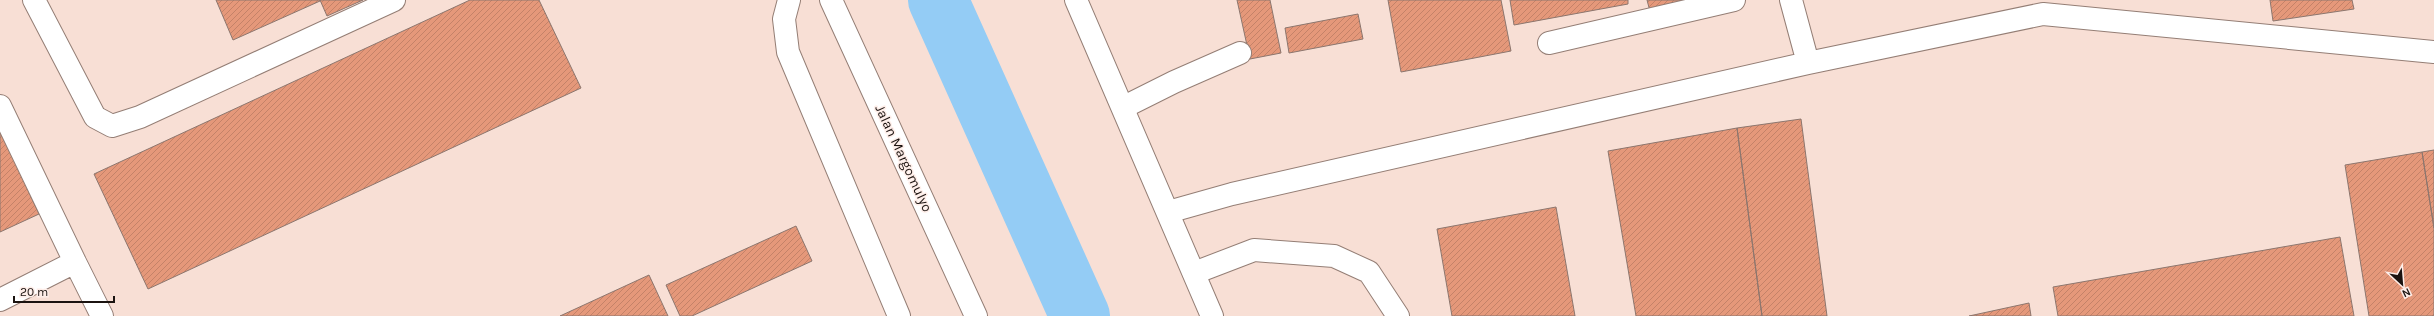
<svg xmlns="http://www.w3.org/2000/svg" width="2434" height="316" font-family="Karla,sans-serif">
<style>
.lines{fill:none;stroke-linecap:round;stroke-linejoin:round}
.river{stroke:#94ccf5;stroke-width:60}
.building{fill:url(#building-hatch);stroke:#8c766e}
.minor-casing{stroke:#947e75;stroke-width:24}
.major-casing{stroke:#947e75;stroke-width:24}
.minor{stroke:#fff;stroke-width:22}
.major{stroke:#fff;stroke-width:22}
.labels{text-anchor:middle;stroke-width:3;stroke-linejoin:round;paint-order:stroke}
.street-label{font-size:14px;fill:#1b1310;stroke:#feeee9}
</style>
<defs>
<pattern id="building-hatch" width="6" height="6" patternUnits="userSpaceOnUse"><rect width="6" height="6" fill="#e5987a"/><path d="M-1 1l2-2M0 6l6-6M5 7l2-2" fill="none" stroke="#c48268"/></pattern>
</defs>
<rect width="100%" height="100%" fill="#f8dfd5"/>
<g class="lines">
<!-- river -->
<path class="river" d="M938,0L1080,316"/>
</g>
<!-- building -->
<path class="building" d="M216,0H320V1L233,40Z
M320,0H363L327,16Z
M470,0H539L581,88L148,289L94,174Z
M1237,0H1270L1281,53L1250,59Z
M1388,0H1501L1511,51L1401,72Z
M1510,0H1628V4L1514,25Z
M1647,0H1728L1652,19Z
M2270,0H2352L2354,9L2273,21Z
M1358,14L1363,39L1289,53L1285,28Z
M1801,119L1827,316H1762L1737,128Z
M1737,128L1762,316H1636L1608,151Z
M0,129L39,214L0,232Z
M2434,150V228L2422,152Z
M2422,152L2434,228V316H2369L2345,165Z
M1556,207L1575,316H1452L1437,229Z
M796,226L812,261L692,316H680L666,285Z
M2340,237L2354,316H2058L2053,287Z
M649,275L668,316H560Z
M2029,303L2031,316H1969Z"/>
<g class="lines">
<!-- minor casing -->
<g class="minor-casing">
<path id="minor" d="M34,0L95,117L112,126L140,117L394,0
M789,0L784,19L788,52L899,316
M1791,0L1808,63
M1549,43L1734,0
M0,106L75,262L0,300
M1124,107L1174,82L1240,53
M1168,212L1232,194L1808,63L2043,14L2434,52
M75,262L102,316
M1194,273L1254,250L1334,256L1369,272L1398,316"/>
</g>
<!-- major casing -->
<g class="major-casing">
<path id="major" d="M831,0L976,316
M1076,0L1212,316"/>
</g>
<!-- minor -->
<use href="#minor" class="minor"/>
<!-- major -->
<use href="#major" class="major"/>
</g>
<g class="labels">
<!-- street labels -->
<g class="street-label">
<text transform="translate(904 158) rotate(65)" y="5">Jalan Margomulyo</text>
</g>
</g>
<!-- north arrow -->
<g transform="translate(2402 284) rotate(154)" stroke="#feeee9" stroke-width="3" paint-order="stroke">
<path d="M0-3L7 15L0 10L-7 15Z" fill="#1b1310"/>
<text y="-6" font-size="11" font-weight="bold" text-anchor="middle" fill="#1b1310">N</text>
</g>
<!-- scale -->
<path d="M14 296v6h100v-6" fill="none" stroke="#1b1310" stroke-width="2"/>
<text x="20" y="296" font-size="12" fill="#1b1310" stroke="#feeee9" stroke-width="3" paint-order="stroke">20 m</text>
</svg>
